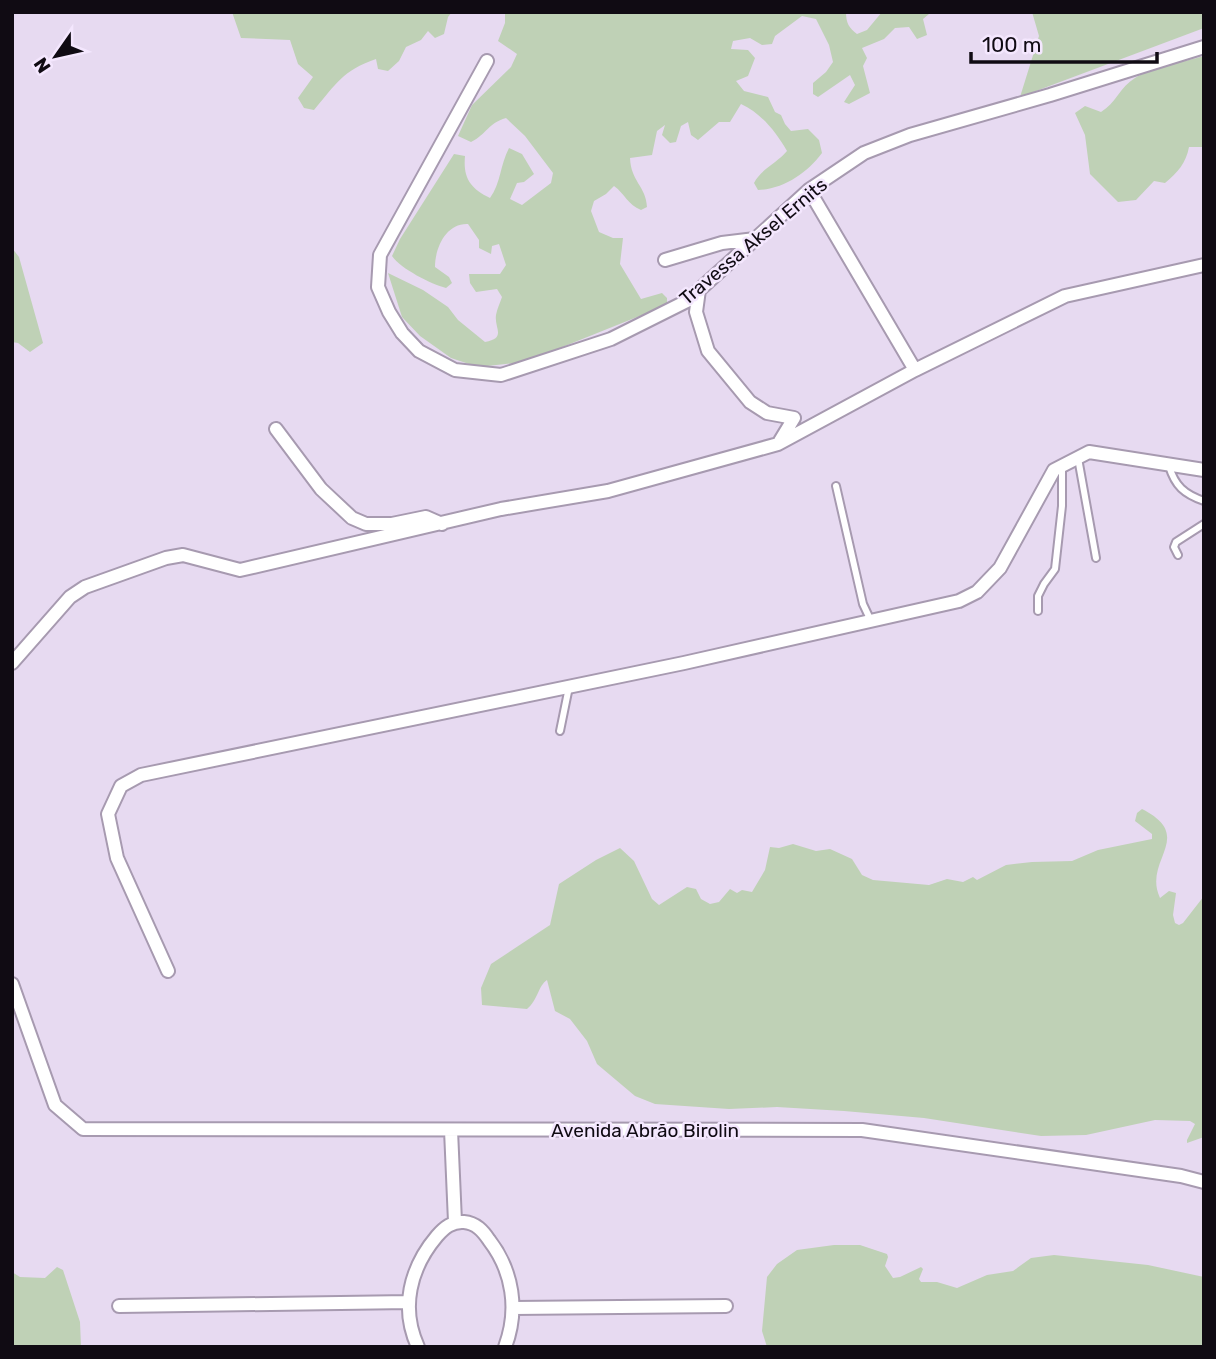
<svg xmlns="http://www.w3.org/2000/svg" width="1216" height="1359" font-family="Rubik,sans-serif">
<style>
.green{fill:#bfd1b6}
.lines{fill:none;stroke-linecap:round;stroke-linejoin:round}
.lane-casing{stroke:#a79ab0;stroke-width:10}
.street-casing{stroke:#a79ab0;stroke-width:16}
.lane{stroke:#fff;stroke-width:6}
.street{stroke:#fff;stroke-width:12}
.labels{text-anchor:middle;stroke-width:5;stroke-linejoin:round;paint-order:stroke}
.street-label{font-size:19px;fill:#100b13;stroke:#f4e7fe}
</style>
<rect width="100%" height="100%" fill="#e7daf1"/>
<!-- green -->
<path class="green" d="M232,12H452L448,17L444,34L435,38L428,31L421,40L406,47L399,61L388,71L378,69L376,59C342,71 337,83 314,110L304,108L298,98L313,77L298,64L290,40L241,38Z
M505,12H846C846,23 849,28 857,34L867,30L882,12L929,14L923,19L927,35L917,39L909,27L895,28L884,39L862,48L867,58L863,66L870,93L849,104L844,102L855,85L850,75L818,97L813,94V83L826,72L833,62L829,45L816,19L802,16L775,36L772,44L762,45L750,38L733,41L731,49L748,50L755,58L748,76L736,81L744,91L768,97L775,112L781,115L785,124L791,131L808,129L819,140L822,153C807,173 784,189 758,190L754,183C761,169 777,163 787,151C776,132 761,113 741,104L730,122H719L698,140L691,135L688,122L681,126L676,142L670,143L662,135L665,125L657,131L652,155L630,158C631,182 646,186 647,207L641,210C628,205 625,194 614,186L606,194L594,201L591,211L599,232L613,238H623L620,264L641,299L662,293L667,298V305L525,362L478,367L451,358L420,336L402,317L388,273L423,290L448,307L458,320L485,342C507,338 494,328 496,315C497,309 500,303 502,297L497,289L476,292L470,283L469,274H500L506,265L499,244L492,246L491,254L479,248V240L468,224C446,223 435,248 435,267L449,277L452,283L446,288C431,284 401,269 392,256L400,239L454,154L465,156C463,178 470,188 490,198C501,183 500,165 509,148L522,154L534,174L524,182L517,183L510,199L522,205L551,183L553,173L525,136L506,118C488,123 487,134 471,142L458,136L472,105L511,67L517,54L498,41L505,23Z
M1032,12H1204V28L1020,97L1039,36Z
M1204,56V147H1189C1186,163 1178,172 1165,183L1154,181L1136,200L1118,202L1090,174L1085,135L1075,113L1085,106L1101,112C1116,103 1120,87 1135,78C1152,67 1184,62 1204,56Z
M12,248L19,257L43,343L30,352L18,343L12,342Z
M1142,809C1197,837 1142,860 1160,898L1169,891L1176,893L1173,915L1175,923L1179,925L1183,923L1204,896V1137L1187,1143V1140L1195,1124L1190,1121L1155,1120L1086,1135L1041,1136L924,1118L844,1111L777,1107L729,1109L655,1104L635,1096L597,1064L587,1041L570,1019L555,1011L547,980C538,986 538,1000 527,1009L482,1005L481,988L491,964L550,925L559,884L596,860L620,848L634,861L652,899L659,905L687,887L696,889L701,899L710,904L719,902L730,889L737,893L742,890L752,892L765,870L770,847L779,848L793,844L816,851L830,849L852,859L862,875L873,880L929,885L947,879L963,882L973,877L977,880L1006,865L1032,862L1072,861L1098,850L1152,839V834L1135,821L1137,813Z
M834,1245H860L887,1254L888,1257L885,1266L893,1278L900,1277L921,1267L923,1269L919,1279L921,1282H937L957,1288L987,1275L1013,1271L1031,1258L1054,1255L1148,1265L1204,1277V1347H767L762,1331L767,1277L777,1264L797,1250Z
M57,1267L63,1270L80,1322L81,1347H12V1272L20,1277L45,1278Z"/>
<g class="lines">
<!-- lane casing -->
<g class="lane-casing">
<path id="lane" d="M1078,458L1096,558
M1169,466C1175,486 1184,494 1204,501
M836,486L863,604L871,621
M1178,555L1174,547L1176,542L1204,524
M1038,611V596L1044,584L1055,569L1062,506V466
M560,731L569,687"/>
</g>
<!-- street casing -->
<g class="street-casing">
<path id="street" d="M487,61L380,255L378,287L389,312L402,333L419,351L455,370L501,375L611,339L687,301L809,190L864,153L910,135L1050,95L1204,47
M809,190L915,370
M665,260L722,243L755,239
M699,290L696,312L708,351L750,402L767,413L794,418L780,441
M276,429L321,489L352,518L366,524H392L426,517L442,524
M12,663L70,597L85,587L166,558L183,555L240,570L501,509L608,491L778,444L915,370L1065,296L1204,265
M168,971L117,858L108,814L121,786L141,775L684,663L959,601L977,592L1000,568L1054,470L1089,452L1204,470
M12,984L55,1105L83,1129L862,1130L1181,1176L1204,1182
M451,1130L455,1222
M119,1306L409,1302
M513,1308L726,1306
M418,1347C400,1308 410,1268 437,1236C444,1228 452,1221 464,1222C476,1223 483,1231 489,1240C513,1271 519,1310 505,1347"/>
</g>
<!-- lane -->
<use href="#lane" class="lane"/>
<!-- street -->
<use href="#street" class="street"/>
</g>
<g class="labels">
<!-- street labels -->
<g class="street-label">
<text transform="translate(753 241) rotate(-40)" y="7">Travessa Aksel Ernits</text>
<text x="645" y="1137">Avenida Abrão Birolin</text>
</g>
</g>
<!-- border -->
<rect width="1216" height="1359" fill="none" stroke="#100b13" stroke-width="28"/>
<!-- north arrow -->
<g transform="translate(56 56) rotate(236)" stroke="#f4e7fe" stroke-width="5" paint-order="stroke">
<path d="M0-5L12 26L0 18L-12 26Z" fill="#100b13"/>
<text y="-10" font-size="19" font-weight="bold" text-anchor="middle" fill="#100b13">N</text>
</g>
<!-- scale -->
<path d="M971 52v10h186v-10" fill="none" stroke="#100b13" stroke-width="3.5"/>
<text x="982" y="52" font-size="21" fill="#100b13" stroke="#f4e7fe" stroke-width="5" paint-order="stroke">100 m</text>
</svg>
